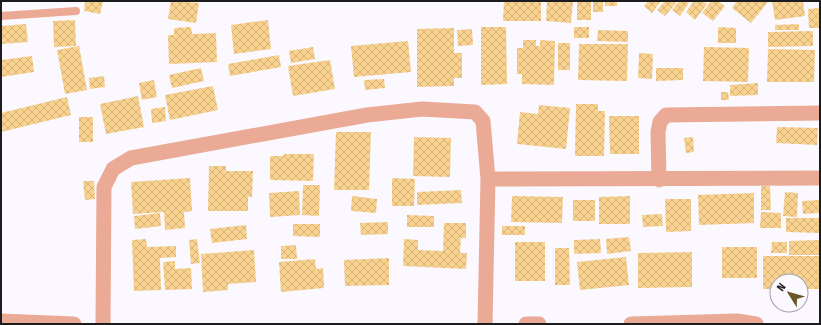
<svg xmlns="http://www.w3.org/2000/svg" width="821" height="325" font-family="'Fira Sans Condensed',sans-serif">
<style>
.building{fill:url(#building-cross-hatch)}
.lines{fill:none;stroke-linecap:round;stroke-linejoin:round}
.lane{stroke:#eaaa96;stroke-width:8}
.street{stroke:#eaaa96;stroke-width:15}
</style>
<defs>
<pattern id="building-cross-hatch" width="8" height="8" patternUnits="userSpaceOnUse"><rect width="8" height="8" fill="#f9d28f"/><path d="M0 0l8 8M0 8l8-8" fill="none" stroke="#d5b47b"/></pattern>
</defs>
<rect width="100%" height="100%" fill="#fbf9ff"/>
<!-- building -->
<path class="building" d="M85,1H103L100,14L84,11Z
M171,1L199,3L196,23L168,19Z
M504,1H541V21H503Z
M547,1H573L571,23L546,21Z
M577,1H591V20H577Z
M593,1H603V12H593Z
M605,1H617V6H605Z
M648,1H661L652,13L644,6Z
M665,1H673L676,3L665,16L657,10Z
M679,1H686L689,3L680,16L672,10Z
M694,1H703L707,4L695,20L686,12Z
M711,1H718L725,6L713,21L702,13Z
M737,1H768V2L751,23L732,8Z
M772,1H803L805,16L775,20Z
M820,8V28H809L808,9Z
M75,20L76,46L54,47L53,21Z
M268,20L271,49L234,54L231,25Z
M26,24L28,42L1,44V26Z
M799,24V30H775V25Z
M191,27L192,34L216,33L217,62L169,64L168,35H174V28Z
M481,27H506L507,84L481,85Z
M574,27H589V38H574Z
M718,27L736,28V43H718Z
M454,28V53H462V78H454V86L417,87V29Z
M472,29L473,45L458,46L457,30Z
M598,30L628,31V42L597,41Z
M813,31V46L768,47V32Z
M523,40H536V46H540V40L555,41L554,85L522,84V74H517V48H523Z
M408,41L411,72L354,77L351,46Z
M558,43H570V70H558Z
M579,44H628L627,81L578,80Z
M79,46L87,90L65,94L57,50Z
M313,47L315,59L291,63L289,51Z
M704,47L749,48L748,82L703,81Z
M768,49L815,50L814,82H767Z
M639,53L653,54L652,79L638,78Z
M279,55L281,67L230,76L228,64Z
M32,56L34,72L1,77V60Z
M330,60L335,89L293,96L288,66Z
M201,68L204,81L172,88L169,75Z
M656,68H683V80L656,81Z
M104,76L105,87L90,89L89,78Z
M384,79L385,88L365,90L364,80Z
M154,80L157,97L142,100L139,83Z
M758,83V95L730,96V85Z
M213,86L218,110L170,120L165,95Z
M721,92H728L729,100H721Z
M138,96L144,127L106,134L100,104Z
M67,97L71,115L1,132V113Z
M576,104H598V111H605L604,156H575Z
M539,105L570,108L566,149L517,144L520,112L538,114Z
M165,107L166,121L152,123L151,109Z
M609,116H639V154H610Z
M79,117H93V142H79Z
M777,127L818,128L817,145L776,143Z
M336,132H371L369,190H334Z
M414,137L451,138L450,177L413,176Z
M693,137L694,152L686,153L684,138Z
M283,154H314L313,181L270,180V156H284Z
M209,166H226V171H253L252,197H248V211H208Z
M190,178L192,211L184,212L185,228L165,230L164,212L133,214L131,182Z
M392,178L415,179L414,206H392Z
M83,181H94L95,199L85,200Z
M303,185H320L319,216L302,215Z
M761,186H770L771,210H761Z
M461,190L462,203L417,205V192Z
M299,191L300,215L270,217L269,193Z
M785,192L798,193L797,217L783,216Z
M754,193V223L699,225L698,195Z
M352,196L377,199L376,213L351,211Z
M512,196L563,197L562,223L511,222Z
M630,196V224H599V197Z
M665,199H691V231L666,232Z
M573,200H595V221H573Z
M820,200V213L803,214L802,201Z
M761,212L781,213V228H760Z
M160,213L161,226L135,229L134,216Z
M662,214L663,226L643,227L642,215Z
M407,215L434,216V227H407Z
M786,218H820V233L786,232Z
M388,222V234L361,235L360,223Z
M444,223H466V238H461L460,253H467L466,269L403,266L404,239L418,240V250L443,251Z
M293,224H320V237L293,236Z
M246,225L247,239L212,243L210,229Z
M502,226H525V235H502Z
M629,237L631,251L607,254L606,239Z
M146,239L147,247L176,246V257L160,258L161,290L134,291L132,240Z
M197,239L200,263L191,264L189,240Z
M600,239L601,253L574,254V240Z
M820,240V255H789V241Z
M515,242H545V281H515Z
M772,242H787V253H771Z
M296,245L297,259H281V246Z
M722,247H757V278H722Z
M555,248H569L570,285H555Z
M254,250L256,282L228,284V290L203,292L201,254Z
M692,252V287L638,288V253Z
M763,256H819V289H801V281H777V289H763Z
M626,257L629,285L580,290L577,262Z
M389,258V285L345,286L344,260Z
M315,259L316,269L323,268L324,288L281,292L279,262Z
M175,261V269L191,268L192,289L165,290L163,262Z"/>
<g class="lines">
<!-- lane -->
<path class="lane" d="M1,16L76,11"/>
<!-- street -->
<path class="street" d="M488,179L820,178
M659,180L658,132L660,122L666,115L820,113
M1,321L74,324
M103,324L104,187L113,169L131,158L367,115L422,109L475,112L483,121L488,179L485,324
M526,324H539
M631,324L737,321L756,324"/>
</g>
<!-- border -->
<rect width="821" height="325" fill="none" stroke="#1c1b1e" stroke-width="4"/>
<!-- north arrow -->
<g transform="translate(789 293) rotate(307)"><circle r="19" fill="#fbf9ff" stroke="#a2a0a5"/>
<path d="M0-3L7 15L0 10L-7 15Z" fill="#6b5726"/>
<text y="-6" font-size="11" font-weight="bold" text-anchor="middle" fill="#1c1b1e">N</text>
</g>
</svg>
